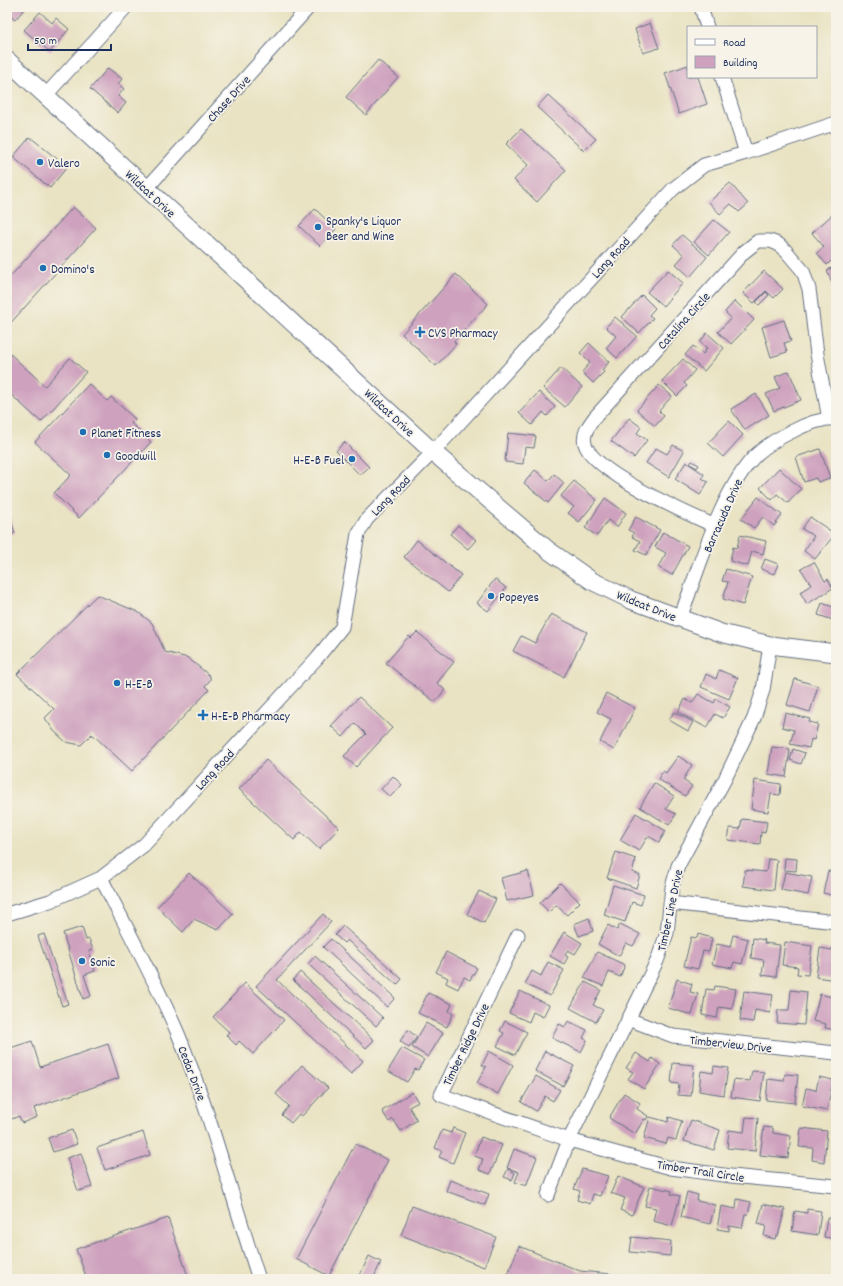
<svg xmlns="http://www.w3.org/2000/svg" width="843" height="1286" font-family="Dekko,sans-serif">
<style>
.building{fill:#cea1be}
.lines{fill:none;stroke-linecap:round;stroke-linejoin:round}
.minor-casing{stroke:#636e81;stroke-width:15}
.major-casing{stroke:#636e81;stroke-width:19}
.minor{stroke:#fff;stroke-width:13}
.major{stroke:#fff;stroke-width:17}
.poi-dot{fill:#1f6fb2;stroke:#f7f3e8;stroke-width:1.5}
.labels{text-anchor:middle;stroke-width:3.5;stroke-linejoin:round;paint-order:stroke}
.street-label{font-size:13px;fill:#1b2f5e;stroke:#f7f3e8}
.poi-label{font-size:13px;fill:#1b2f5e;stroke:#f7f3e8;text-anchor:start}
</style>
<rect width="100%" height="100%" fill="#f7f3e8"/>
<filter id="ink" filterUnits="userSpaceOnUse"><feTurbulence type="fractalNoise" baseFrequency=".025" numOctaves="2"/><feDisplacementMap in="SourceGraphic" scale="8" xChannelSelector="R" yChannelSelector="G"/><feConvolveMatrix kernelMatrix="1 2 1 2 8 2 1 2 1" color-interpolation-filters="sRGB"/></filter>
<filter id="wash" filterUnits="userSpaceOnUse"><feTurbulence type="fractalNoise" baseFrequency=".012" numOctaves="4" result="noise"/><feDisplacementMap in="SourceGraphic" scale="16" xChannelSelector="R" yChannelSelector="G"/><feGaussianBlur stdDeviation="0.9" result="paint"/><feColorMatrix in="noise" values="0 0 0 0 0 0 0 0 0 0 0 0 0 0 0 0 0 1.4 0 .05"/><feComposite in="paint" operator="in"/></filter>
<g filter="url(#wash)">
<rect width="100%" height="100%" fill="#e9e3c3"/>
<g id="blocks">
<!-- building -->
<path class="building" d="M7,7H26L15,20L7,13Z
M40,12L52,23L56,18L69,29L50,52L24,30Z
M650,23L659,48L643,53L635,29Z
M378,60L398,77L366,115L346,97Z
M688,65V77H698L707,104L679,114L665,73Z
M108,68L122,79L118,84L124,89L118,96L126,103L118,113L90,89Z
M548,95L596,139L584,151L537,107Z
M521,129L566,170L537,202L514,180L528,165L506,144Z
M30,137L67,167L50,188L13,157Z
M730,183L748,204L739,212L731,204L720,214L709,202Z
M73,207L96,228L7,327V280Z
M315,209L336,229L320,246L299,226Z
M835,212L836,256L827,265L817,253L824,247L812,233Z
M714,220L729,232L709,255L694,242Z
M682,235L707,257L690,277L676,264L684,255L673,245Z
M836,266V294L827,270Z
M668,270L683,283L663,306L647,292Z
M764,271L783,289L774,298L766,291L754,303L743,293Z
M456,274L488,304L454,341L456,344L436,366L402,334Z
M766,292L769,295L759,305L756,302Z
M642,295L655,308L649,315L653,318L639,333L622,317Z
M735,301L754,320L731,344L718,332L731,318L725,312Z
M615,317L637,336L617,358L606,348L616,336L606,327Z
M784,320L791,341L784,343L787,352L771,357L762,327Z
M707,333L724,348L704,371L685,355L693,346L703,354L707,348L700,342Z
M589,343L609,362L602,370L604,372L593,383L582,372L590,363L580,353Z
M7,351L45,386L70,358L86,372L41,422L7,391Z
M683,359L695,370L684,383L687,386L677,396L662,381Z
M561,368L582,387L565,407L543,388Z
M789,371L801,400L774,411L766,394L780,388L775,377Z
M89,384L107,401L111,397L135,419L131,423L151,442L79,518L54,493L71,475L35,442Z
M659,385L672,396L659,411L664,416L655,426L637,410Z
M539,392L555,407L547,416L543,412L532,425L519,413Z
M756,394L769,415L745,430L731,409Z
M629,418L641,427L637,433L647,440L634,458L611,441Z
M729,421L743,435L723,457L708,443Z
M508,433L536,436L534,448L525,447L523,464L505,462Z
M344,442L369,467L360,475L336,451Z
M673,445L684,451L669,477L646,463L656,448L667,454Z
M820,449L830,478L818,482L816,478L804,482L796,457Z
M692,461L699,465L697,468L690,464Z
M686,462L704,474L702,478L708,482L700,495L675,479Z
M779,468L801,489L788,503L777,494L772,500L760,488Z
M535,470L548,481L554,474L564,483L548,503L524,483Z
M836,470V480L835,481L832,471Z
M574,481L597,500L579,522L568,513L574,507L561,496Z
M758,497L782,515L774,526L763,517L754,528L741,519Z
M605,498L626,513L617,527L608,520L597,536L585,528Z
M7,509L15,533L7,535Z
M636,517L660,530L646,555L635,550L640,541L632,537L634,533L628,530Z
M810,517L835,534L815,559L804,551L814,536L802,529Z
M458,525L476,540L468,549L450,534Z
M663,532L688,546L672,575L658,567L666,553L655,547Z
M740,535L766,541L763,554L752,551L748,566L730,561L733,547L737,548Z
M417,540L461,575L448,592L404,557Z
M765,559L778,564L774,574L761,569Z
M814,562L825,581L828,579L833,588L807,604L800,592L811,585L801,569Z
M726,569L752,577L743,605L723,599L728,582L722,581Z
M495,579L506,588L488,611L477,603Z
M97,595L138,612L152,623L165,652L188,658L210,676V680L205,686L209,690L132,771L92,734L81,745L66,742L54,731L45,718L54,709L17,674Z
M822,603L836,608V621L818,615Z
M551,614L587,632L564,677L513,651L521,636L535,643Z
M417,632L454,662L437,683L445,690L435,702L386,663L409,636L411,638Z
M719,670L738,678L729,699L701,687L706,674L716,679Z
M795,679L818,686L810,712L787,705Z
M606,693L635,708L614,750L600,742L611,719L597,712Z
M698,694L714,703L716,699L730,707L723,718L715,714L707,728L678,712L685,699L692,703Z
M359,697L392,728L356,767L344,756L366,734L355,723L343,737L331,726Z
M674,712L693,722L688,731L669,720Z
M785,713L810,719L809,722L818,724L814,740L811,739L809,748L790,744L794,730L782,727Z
M772,747L790,749L786,777L768,774Z
M793,749L805,753L801,764L790,760Z
M678,756L692,765L683,780L692,786L685,796L658,779L663,771L666,773Z
M266,760L339,828L319,849L301,832L294,840L239,789Z
M393,776L402,785L390,797L381,789Z
M755,780L781,784L780,795L771,794L768,812L751,809Z
M654,783L674,796L666,809L676,814L669,825L640,807Z
M636,813L666,831L659,842L648,836L639,851L620,840Z
M742,819L767,822L765,833L761,832L760,844L728,840L730,828L740,829Z
M616,852L636,859L632,872L640,875L636,888L607,878Z
M785,858L797,859L796,871L784,870Z
M768,859L777,860L774,890L743,886L745,870L766,872Z
M528,871L534,895L507,901L501,878Z
M828,871L836,872V896L823,893Z
M785,872L812,877L808,895L781,890Z
M189,873L233,914L218,930L194,919L183,932L157,907Z
M560,883L580,902L567,915L556,905L549,912L540,903Z
M613,885L644,895L641,905L632,902L625,922L604,915Z
M479,891L496,899L484,923L467,914Z
M323,914L331,922L277,980L363,1061L351,1074L256,986Z
M589,918L593,931L579,936L574,924Z
M620,924L640,934L633,946L626,943L619,956L598,944L608,925L617,930Z
M343,926L402,979L397,985L347,940L344,943L335,935Z
M82,927L86,940L89,939L93,950L89,951L95,971L84,975L91,996L83,999L63,933Z
M564,932L582,943L575,954L568,950L565,955L568,957L564,964L550,956Z
M44,934L68,1004L62,1006L38,936Z
M698,934L712,938L709,952L703,951L698,969L684,966L691,937L697,938Z
M733,935L748,939L742,964L734,962L732,968L712,964L717,944L730,947Z
M753,938L765,940L764,943L780,945L776,977L762,975L764,960L751,958Z
M331,939L395,998L387,1007L323,947Z
M785,942L812,946L808,975L797,974L798,967L782,965Z
M833,946L836,947V980L816,977L820,948L832,950Z
M446,952L477,968L470,980L464,977L458,989L446,983L448,978L436,972Z
M597,952L625,965L620,977L609,972L603,986L584,978Z
M315,956L383,1018L376,1026L308,964Z
M548,962L564,970L550,996L525,984L532,971L541,976Z
M300,972L374,1040L366,1048L293,980Z
M677,979L692,984L690,992L698,994L692,1015L668,1008Z
M585,982L601,990L593,1005L603,1010L596,1022L570,1008Z
M245,983L284,1020L253,1054L239,1041L236,1045L226,1035L229,1032L213,1017Z
M715,986L736,989L732,1009L719,1007L717,1018L702,1015L706,989L714,990Z
M791,990L807,992L804,1025L777,1023L778,1010H789Z
M520,991L549,1005L543,1017L533,1012L529,1022L509,1013Z
M744,991L773,995L770,1013L755,1010L753,1022L740,1020Z
M428,993L452,1004L449,1011L453,1014L447,1027L418,1013Z
M820,994L836,998V1030L825,1028L826,1024L813,1021Z
M505,1021L527,1032L515,1055L497,1046L504,1033L500,1031Z
M568,1021L587,1030L583,1038L587,1040L581,1052L552,1038L559,1024L565,1027Z
M426,1023L443,1033L428,1057L412,1047Z
M408,1030L417,1037L409,1048L400,1041Z
M32,1041L40,1067L108,1044L119,1078L34,1108L37,1117L22,1123L19,1116L7,1121V1049Z
M402,1048L424,1060L418,1070L415,1069L407,1082L388,1071Z
M489,1051L513,1065L498,1094L477,1083L486,1067L482,1065Z
M545,1051L574,1066L563,1086L535,1071Z
M636,1053L650,1062L652,1058L660,1064L644,1089L628,1079L633,1072L626,1068Z
M673,1063L694,1065L691,1096L678,1095L679,1084L671,1083Z
M302,1065L328,1088L302,1116L299,1114L291,1123L282,1115L289,1106L276,1094Z
M714,1066L728,1068L724,1095L699,1091L701,1071L713,1073Z
M752,1071L764,1072L760,1101L731,1097L734,1079L750,1081Z
M785,1074L798,1075L795,1103L766,1100L768,1079L784,1081Z
M536,1076L560,1090L553,1101L545,1096L536,1111L521,1102Z
M819,1077L833,1080L827,1111L802,1106L806,1088L816,1090Z
M412,1092L418,1102L409,1107L417,1120L401,1131L393,1119L389,1122L382,1111Z
M624,1093L640,1103L637,1109L648,1116L646,1120L644,1119L635,1134L609,1118Z
M650,1117L668,1122L669,1117L682,1121L676,1140L668,1138L666,1144L644,1138Z
M746,1117L758,1118L755,1151L727,1148L729,1130L744,1132Z
M691,1120L720,1130L714,1150L684,1141Z
M764,1127L773,1128V1133L791,1136L788,1158L760,1155Z
M453,1128L465,1133L453,1163L439,1157L442,1151L435,1148L442,1130L451,1133Z
M801,1128L827,1131L824,1162L812,1160L813,1148L799,1147Z
M72,1130L77,1144L53,1152L48,1138Z
M143,1132L150,1155L105,1170L97,1148Z
M481,1137L502,1145L490,1174L479,1170L483,1159L474,1156Z
M835,1139H836V1163H833Z
M355,1144L388,1160L329,1276L296,1259Z
M514,1149L537,1157L526,1186L515,1182L519,1172L507,1168Z
M81,1153L92,1187L78,1191L67,1158Z
M508,1169L515,1173L512,1180L504,1177Z
M582,1169L608,1176L600,1196L593,1194L590,1204L577,1200L580,1191L574,1189Z
M618,1176L644,1187L632,1215L620,1210L625,1198L611,1193Z
M450,1180L489,1194L485,1205L446,1191Z
M650,1186L672,1191L671,1194L680,1196L672,1226L653,1221L656,1208L645,1206Z
M687,1192L698,1195L697,1201L715,1205L710,1224L681,1217Z
M737,1199L751,1202L748,1214H745L742,1228L729,1226V1231L717,1229L721,1206L736,1209Z
M763,1204L785,1209L778,1236H776L775,1239L764,1236L766,1226L758,1224Z
M412,1206L496,1237L484,1267L401,1235Z
M807,1209L821,1211L818,1235L792,1231L795,1211L807,1213Z
M168,1218L189,1279H87L76,1249Z
M827,1218L836,1219V1239L824,1237Z
M632,1237L671,1241L670,1256L630,1252Z
M519,1246L580,1271L620,1275L619,1279H514L507,1276Z
M369,1256L381,1262L373,1279H358Z"/>
</g>
</g>
<g filter="url(#ink)">
<use href="#blocks" fill-opacity="0" stroke="#636e81" stroke-width="1"/>
<g class="lines">
<!-- minor casing -->
<g class="minor-casing">
<path id="minor" d="M701,7L707,27
M722,77L746,153
M45,96L126,7
M147,188L309,7
M715,526C688,514 593,472 585,444C582,434 589,425 595,417L744,252L758,241H770L778,244L786,251L803,271L809,289L817,354L829,419
M680,618C698,572 722,487 757,454C767,445 780,437 793,431C806,424 821,419 836,418
M101,878C128,930 156,982 179,1036C211,1115 232,1198 259,1279
M670,903L836,922
M7,914L50,901L101,878L144,845L317,658L342,627L358,534L367,519L433,452L673,189L704,165L746,153L836,123
M518,935L441,1095L569,1140L671,1168L731,1176L836,1186
M628,1019L673,1036L836,1053
M548,1195L569,1140L657,961L667,933L672,887L678,866L725,779L754,718L763,690L770,645"/>
</g>
<!-- major casing -->
<g class="major-casing">
<path id="major" d="M7,60L433,452L548,550L592,581L631,600L721,633L770,645L836,653"/>
</g>
<!-- minor -->
<use href="#minor" class="minor"/>
<!-- major -->
<use href="#major" class="major"/>
</g>
</g>
<!-- markers -->
<g class="poi-dot">
<circle cx="40" cy="162" r="4"/>
<circle cx="318" cy="227" r="4"/>
<circle cx="43" cy="268" r="4"/>
<path d="M418 326h4v4h4v4h-4v4h-4v-4h-4v-4h4z"/>
<circle cx="83" cy="432" r="4"/>
<circle cx="107" cy="455" r="4"/>
<circle cx="352" cy="459" r="4"/>
<circle cx="491" cy="596" r="4"/>
<circle cx="117" cy="683" r="4"/>
<path d="M201 709h4v4h4v4h-4v4h-4v-4h-4v-4h4z"/>
<circle cx="82" cy="961" r="4"/>
</g>
<g class="labels">
<!-- street labels -->
<g class="street-label">
<text transform="translate(228 98) rotate(-48)" y="5">Chase Drive</text>
<text transform="translate(151 193) rotate(43)" y="5">Wildcat Drive</text>
<text transform="translate(610 257) rotate(-48)" y="5">Lang Road</text>
<text transform="translate(683 320) rotate(-48)" y="5">Catalina Circle</text>
<text transform="translate(390 412) rotate(43)" y="5">Wildcat Drive</text>
<text transform="translate(390 495) rotate(-46)" y="5">Lang Road</text>
<text transform="translate(722 515) rotate(-66)" y="5">Barracuda Drive</text>
<text transform="translate(647 605) rotate(22)" y="5">Wildcat Drive</text>
<text transform="translate(214 769) rotate(-47)" y="5">Lang Road</text>
<text transform="translate(669 910) rotate(-78)" y="5">Timber Line Drive</text>
<text transform="translate(731 1043) rotate(6)" y="5">Timberview Drive</text>
<text transform="translate(465 1044) rotate(-64)" y="5">Timber Ridge Drive</text>
<text transform="translate(193 1073) rotate(69)" y="5">Cedar Drive</text>
<text transform="translate(701 1170) rotate(9)" y="5">Timber Trail Circle</text>
</g>
<!-- poi labels -->
<g class="poi-label">
<text x="48" y="167">Valero</text>
<text x="326" y="225">Spanky's Liquor<tspan x="326" dy="15">Beer and Wine</tspan></text>
<text x="51" y="273">Domino's</text>
<text x="428" y="337">CVS Pharmacy</text>
<text x="91" y="437">Planet Fitness</text>
<text x="115" y="460">Goodwill</text>
<text x="344" y="464" text-anchor="end">H-E-B Fuel</text>
<text x="499" y="601">Popeyes</text>
<text x="125" y="688">H-E-B</text>
<text x="211" y="720">H-E-B Pharmacy</text>
<text x="90" y="966">Sonic</text>
</g>
</g>
<!-- margin -->
<rect width="843" height="1286" fill="none" stroke="#f7f3e8" stroke-width="24"/>
<!-- legend -->
<rect x="687" y="26" width="130" height="52" fill="#f7f3e8" stroke="#9fa5b1"/>
<rect x="695" y="39" width="20" height="6" fill="#ffffff" stroke="#9fa5b1"/>
<text x="723" y="46" font-size="12" fill="#1b2f5e">Road</text>
<rect x="695" y="56" width="20" height="12" fill="#cea1be" stroke="#9fa5b1"/>
<text x="723" y="66" font-size="12" fill="#1b2f5e">Building</text>
<!-- scale -->
<path d="M28 44v6h83v-6" fill="none" stroke="#1b2f5e" stroke-width="2"/>
<text x="34" y="44" font-size="12" fill="#1b2f5e" stroke="#f7f3e8" stroke-width="3" paint-order="stroke">50 m</text>
</svg>
